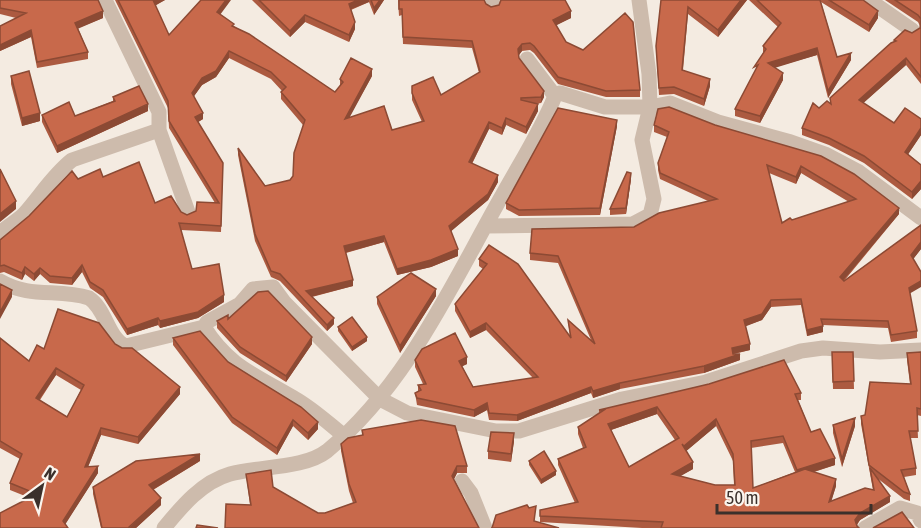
<svg xmlns="http://www.w3.org/2000/svg" width="921" height="528" font-family="'Asap Condensed',sans-serif">
<style>
.lines{fill:none;stroke-linecap:round;stroke-linejoin:round}
.street{stroke:#cdbbac;stroke-width:15}
.wall{fill:#ac5a40;fill-rule:evenodd}
.shaded-wall{fill:#8c4a34}
.building{fill:#c8694b;stroke:#8c4a34;stroke-width:1.5;fill-rule:evenodd}
</style>
<rect width="100%" height="100%" fill="#f4ebe1"/>
<g class="lines">
<!-- street -->
<path class="street" d="M105,0L159,112V130L188,212
M492,0L493,4
M869,0L912,30
M527,59L555,96
M486,226L633,224L650,215L654,199L642,140L650,107L649,74L639,0
M0,234C7,225 17,222 25,213C41,195 53,175 72,160L159,130
M0,281C31,299 58,288 89,298C106,309 108,339 126,346L204,327L207,322L240,304L253,289L273,287L284,302L380,399L407,413L496,431H519L622,399L706,382L801,351L823,348L880,352L921,350
M204,327C229,367 256,375 294,398C312,408 327,422 343,435
M462,481L471,493L485,528
M164,528C182,506 202,482 230,474C258,466 304,469 327,451C406,386 450,288 499,201C518,166 540,133 555,96L560,93L605,107H650L670,103L718,122L791,142L825,154L859,172L921,218
M865,528L900,508L917,513L921,521"/>
</g>
<!-- wall -->
<path class="wall" d="M0,0L103,18L78,28L88,52V59L37,68L31,37L0,51V26L16,18L0,14Z
M115,0H165L155,5L169,35L221,15L234,26L335,92L340,86V79L372,76L349,117L392,130L422,122L412,100V86L441,95L479,73L472,48L403,44L402,15L399,16L398,0L486,4L491,7L571,18L556,25L566,42L640,90V97H606L558,84L534,53L530,50L522,51L519,55V58L544,97L541,103L536,104L538,111L526,134L506,125L502,135L489,129L472,164L498,182L488,200L451,231L458,256L431,267L397,275L384,242L346,253L353,286L312,297L334,324L327,331L280,281L271,277L255,241L238,155V148L265,186L290,180L293,176L303,125L281,99V92L282,91L271,79L229,58L216,77L202,85L194,96L203,119L198,122L223,163L221,232L181,230L192,269L224,302L198,318L160,328L158,325L127,335L103,297L90,288L82,272L72,285L50,283L40,274L34,281L25,274L22,280L4,272L0,273V240L78,179L103,177L155,203L187,215L215,203L169,128L168,108Z
M252,0H384L374,15L369,2L351,10L355,29L349,42L305,22L290,37Z
M661,0H747L718,37L688,14L683,70L710,86L704,106L674,94L659,95L656,46Z
M749,0H863L878,18L869,32L821,2L837,57L851,60L828,98L817,55L775,67L783,80L760,123L735,116V109L754,73L763,53V46L778,27Z
M885,0H921V84L906,65L863,103L894,123L921,119V135L908,154L921,165V189L912,199L864,163L829,145L802,135V128L819,108L830,103V98L894,42V40L912,33L920,28V26L918,22Z
M11,76L40,121L22,126L11,84Z
M113,97L148,111L57,153L42,122V115L75,116L113,101Z
M654,125H715L899,214L844,281L921,225V249L913,259L910,294L917,331V338L891,342L888,328L823,325V332L807,336L801,305L771,307L762,320L745,326L750,350L734,354L740,360L704,373L620,389L593,398L591,393L517,421L489,420L487,410L474,417L417,405L415,393L418,391V385L423,384L415,367V360L467,364L462,366L473,387L533,378L486,330L470,338L455,311V304L483,269L479,266V259L489,245L570,337L568,320L591,340L558,263L530,260V253L634,227L708,201L660,179L658,170V163L667,137L654,132ZM769,173L796,184L801,173L849,202L782,223Z
M617,126L600,215L519,216L506,209V203Z
M631,179L626,214L610,215V209Z
M436,296L400,353L377,304V297Z
M228,319L312,344L286,382L240,353L217,328V321Z
M338,327L367,341L352,351L338,331Z
M0,338L29,361L44,349L115,344L180,394L138,444L101,435L88,467L98,473L65,524L30,498L10,490V483L20,459L0,448ZM56,375L81,390L67,417L40,400Z
M173,338L228,362L318,429L308,440L293,426L277,455L232,423L173,345Z
M832,352H853L854,389H833Z
M921,352V416L917,415L918,438H910L916,468V475L904,477L910,494V501L904,499L877,478L890,502L860,520L857,525L859,528H642L540,522V510L575,503L558,465V459L583,448L578,434V427L599,414V410L801,393V400H798L811,432L835,465L814,472L836,486L831,501L873,490L861,424V416L865,415L910,384L907,360V353ZM657,414L675,440L629,467L611,430ZM716,426L733,461L734,485H715L680,476L693,469L686,451ZM783,443L795,472L753,488L751,448Z
M833,425L855,426L842,467L833,433Z
M362,430L467,466V473H457L454,479L479,528H225L250,505L246,474L273,487L318,513H325L353,503L349,491L341,451V444L362,435Z
M514,441L511,462L488,459V451Z
M200,461L153,490L161,505L136,528H101L93,494V487Z
M529,461L556,475L541,484L529,465Z"/>
<!-- shaded-wall -->
<path class="shaded-wall" d="M153,0H165L153,7Z
M226,0H231L217,19V12Z
M358,0H369V2L349,10V4Z
M380,0H384L374,15V8Z
M741,0H747L718,37V30Z
M103,11V18L75,30V23Z
M571,11V18L553,27V20Z
M878,11V18L869,32V25Z
M305,15V22L290,37V31Z
M355,22V29L349,42V35Z
M31,30V37L0,51V45Z
M522,44V51L518,56V49Z
M817,48V55L768,70V63Z
M229,51V58L216,77L202,85L192,99V93L202,78Z
M851,53V60L828,98V91Z
M906,58V65L859,107V100Z
M372,69V76L345,126V119Z
M783,73V80L760,123V116Z
M710,79V86L704,106V99Z
M544,91V97L541,103V97Z
M148,104V111L57,153V146Z
M538,104V111L526,134V127Z
M40,113V121L22,126V118Z
M203,113V119L195,124V117Z
M506,118V125L502,135V128Z
M617,120V126L600,215V208Z
M489,122V129L469,169V162Z
M921,128V135L905,159V152Z
M801,166V173L796,184V177Z
M631,173V179L626,214V208Z
M498,175V182L488,200L449,233V226Z
M921,181V189L912,199V192Z
M16,201V209L0,222V214Z
M899,208V214L840,284V277Z
M384,236V242L344,253V246Z
M921,242V249L911,262V255Z
M458,249V256L431,267L397,275V269Z
M82,265V272L72,285V278Z
M25,267V274L22,280V273Z
M40,268V274L34,281V274Z
M353,280V286L306,298V291Z
M921,281V287L909,294V288Z
M436,289V296L400,353V346Z
M12,290V297L0,319V312Z
M224,295V302L198,318L160,328V321Z
M771,300V307L762,320L744,327V320Z
M158,318V325L127,335V329Z
M334,318V324L327,331V325Z
M486,323V330L470,338V332Z
M823,326V332L807,336V330Z
M312,337V344L286,382V376Z
M367,337V341L352,351V347Z
M750,344V350L732,354V348Z
M740,354V360L704,373V366Z
M467,357V364L459,368V361Z
M56,368V375L36,404V398Z
M620,383V389L593,398V391Z
M180,387V394L138,444V437Z
M591,387V393L517,421V415Z
M487,403V410L474,417V410Z
M657,407V414L608,431V424Z
M855,418V426L842,467V459Z
M716,419V426L684,453V446Z
M293,420V426L277,455V448Z
M318,422V429L308,440V433Z
M101,428V435L85,474V467Z
M514,433V441L511,462V454Z
M200,454V461L149,492V485Z
M835,458V465L797,477V470Z
M693,462V469L672,481V474Z
M98,466V473L63,528V521Z
M457,466V473L452,483V476Z
M556,471V475L541,484V480Z
M836,479V486L829,509V502Z
M890,496V502L860,520L855,527V520L860,513Z
M161,498V505L136,528H129Z"/>
<!-- building -->
<path class="building" d="M0,0H98L103,11L75,23L88,52L37,62L31,30L0,45V26L26,13L0,8Z
M118,0H153L169,35L201,0H226L217,12L234,24L232,26L249,34L335,92L343,82L340,79L351,58L372,69L345,119L384,106L392,130L424,121L412,93V86L433,77L441,95L480,72L472,41L403,37L402,9H399V0H484L486,4L491,7L499,5L501,0H565L571,11L553,20L566,42L583,50L625,13L633,22L640,90L606,91L558,77L534,46L530,43L522,44L518,49L519,58L544,91L541,97L521,98V100L538,104L526,127L506,118L502,128L489,122L469,162L498,175L488,194L449,226L458,249L431,260L397,269L384,236L344,246L353,280L306,291L334,318L327,325L280,274L271,271L255,234L238,148L265,186L290,180L293,176L294,153L305,120L281,92L286,87L271,72L229,51L216,71L202,78L192,93L203,113L195,117L223,163L221,226L179,223L192,269L219,264L224,295L198,312L160,321L158,318L127,329L103,290L90,282L82,265L72,278L50,276L40,268L34,274L25,267L22,273L4,265L0,266V240L29,216L72,171L78,179L100,169L103,177L139,162L155,203L171,196L181,212L187,215L196,211L197,202L219,203L169,121L168,101Z
M259,0H358L349,4L355,22L349,35L305,15L290,31Z
M371,0H380L374,8Z
M661,0H741L718,30L688,7L682,70L710,79L704,99L674,87L659,88L656,46Z
M757,0H820L837,57L851,53L828,91L817,48L768,63L783,73L760,116L735,109L758,65L754,67L766,49L763,46L781,23Z
M829,0H863L878,11L869,25Z
M895,0H921V19L918,15Z
M921,19V77L906,58L859,100L894,123L905,108L921,119V128L905,152L921,165V181L912,192L864,156L829,138L802,128L813,103L819,108L827,101L831,104L830,98L891,43L896,41L894,40L905,30L912,33L920,28Z
M29,71L40,113L22,118L11,76Z
M139,86L148,104L57,146L42,115L69,102L75,116L115,101L113,97Z
M669,107L715,125L821,156L854,174L899,208L840,277L844,281L921,225V242L911,255L921,272V281L909,288L917,331L891,335L888,321L821,319L823,326L807,330L801,299L771,300L762,314L744,320L750,344L732,348L733,354H740L704,366L620,383L593,391L591,387L517,415L489,413L487,403L474,410L417,398L415,393L421,390L418,385L426,384L415,360L422,349L455,333L467,357L459,361L473,387L538,377L486,323L470,332L455,304L487,264L479,259L489,245L518,264L571,338L568,320L595,344L558,256L530,253L532,229L634,227L659,213L717,199L660,173L658,163L669,132L654,125L658,109ZM767,165L796,177L801,166L856,199L792,220L790,218L782,223Z
M558,108L617,120L600,208L519,210L506,203Z
M0,169L16,201L0,214Z
M627,172L631,173L626,208L610,209Z
M411,273L436,289L400,346L377,297Z
M0,284L12,290L0,312Z
M268,291L312,337L286,376L240,347L217,321L228,315V319L258,292Z
M58,309L99,323L115,344L122,348H132L180,387L138,437L101,428L85,467L98,466L63,521L68,528H0V513L37,494L10,483L22,454L0,441V338L29,361L37,345L44,349ZM56,368L84,385L67,417L36,398Z
M352,317L367,337L352,347L338,327Z
M200,331L228,362L301,407L318,422L308,433L293,420L277,448L232,417L173,338Z
M832,352H853L854,381L833,382Z
M921,352V409L917,408L918,431H909L916,468L901,470L910,494L904,492L869,465L861,416L865,415L870,382L911,384L907,353Z
M784,360L801,393L795,394L811,432L820,429L835,458L797,470L783,436L751,441L753,488L805,469L836,479L829,502L865,488L874,490L870,468L890,496L860,513L855,520L857,526L859,528H661L663,522L540,516V510L578,502L558,459L586,447L578,427L604,410H599L709,384ZM657,407L679,438L629,467L608,424ZM716,419L733,454L735,485H715L672,474L693,462L682,444L684,446Z
M855,418L842,459L833,425Z
M421,420L455,426L467,466H457L452,476L479,528H225L226,504L251,505L246,474L271,470L273,487L318,513H325L356,502L349,484L341,444L348,438L363,435L362,430Z
M491,432L514,433L511,454L488,451Z
M544,451L556,471L541,480L529,461Z
M200,454L149,485L161,498L129,527V528H102L93,487L136,461Z
M527,505L529,508L536,506L534,521L559,528H491H492L496,515Z
M902,512L914,528H873Z
M197,525L218,528H196Z"/>
<!-- north arrow -->
<g transform="translate(42 486) rotate(33)" stroke="#fbf5ee" stroke-width="4.5" paint-order="stroke">
<path d="M0-4.5L10 22L0 15L-10 22Z" fill="#3b302b"/>
<text y="-9" font-size="16" font-weight="bold" text-anchor="middle" fill="#3b302b">N</text>
</g>
<!-- scale -->
<path d="M717 504v9h154v-9" fill="none" stroke="#3b302b" stroke-width="3"/>
<text x="726" y="504" font-size="18" fill="#3b302b" stroke="#fbf5ee" stroke-width="4.5" paint-order="stroke">50 m</text>
</svg>
